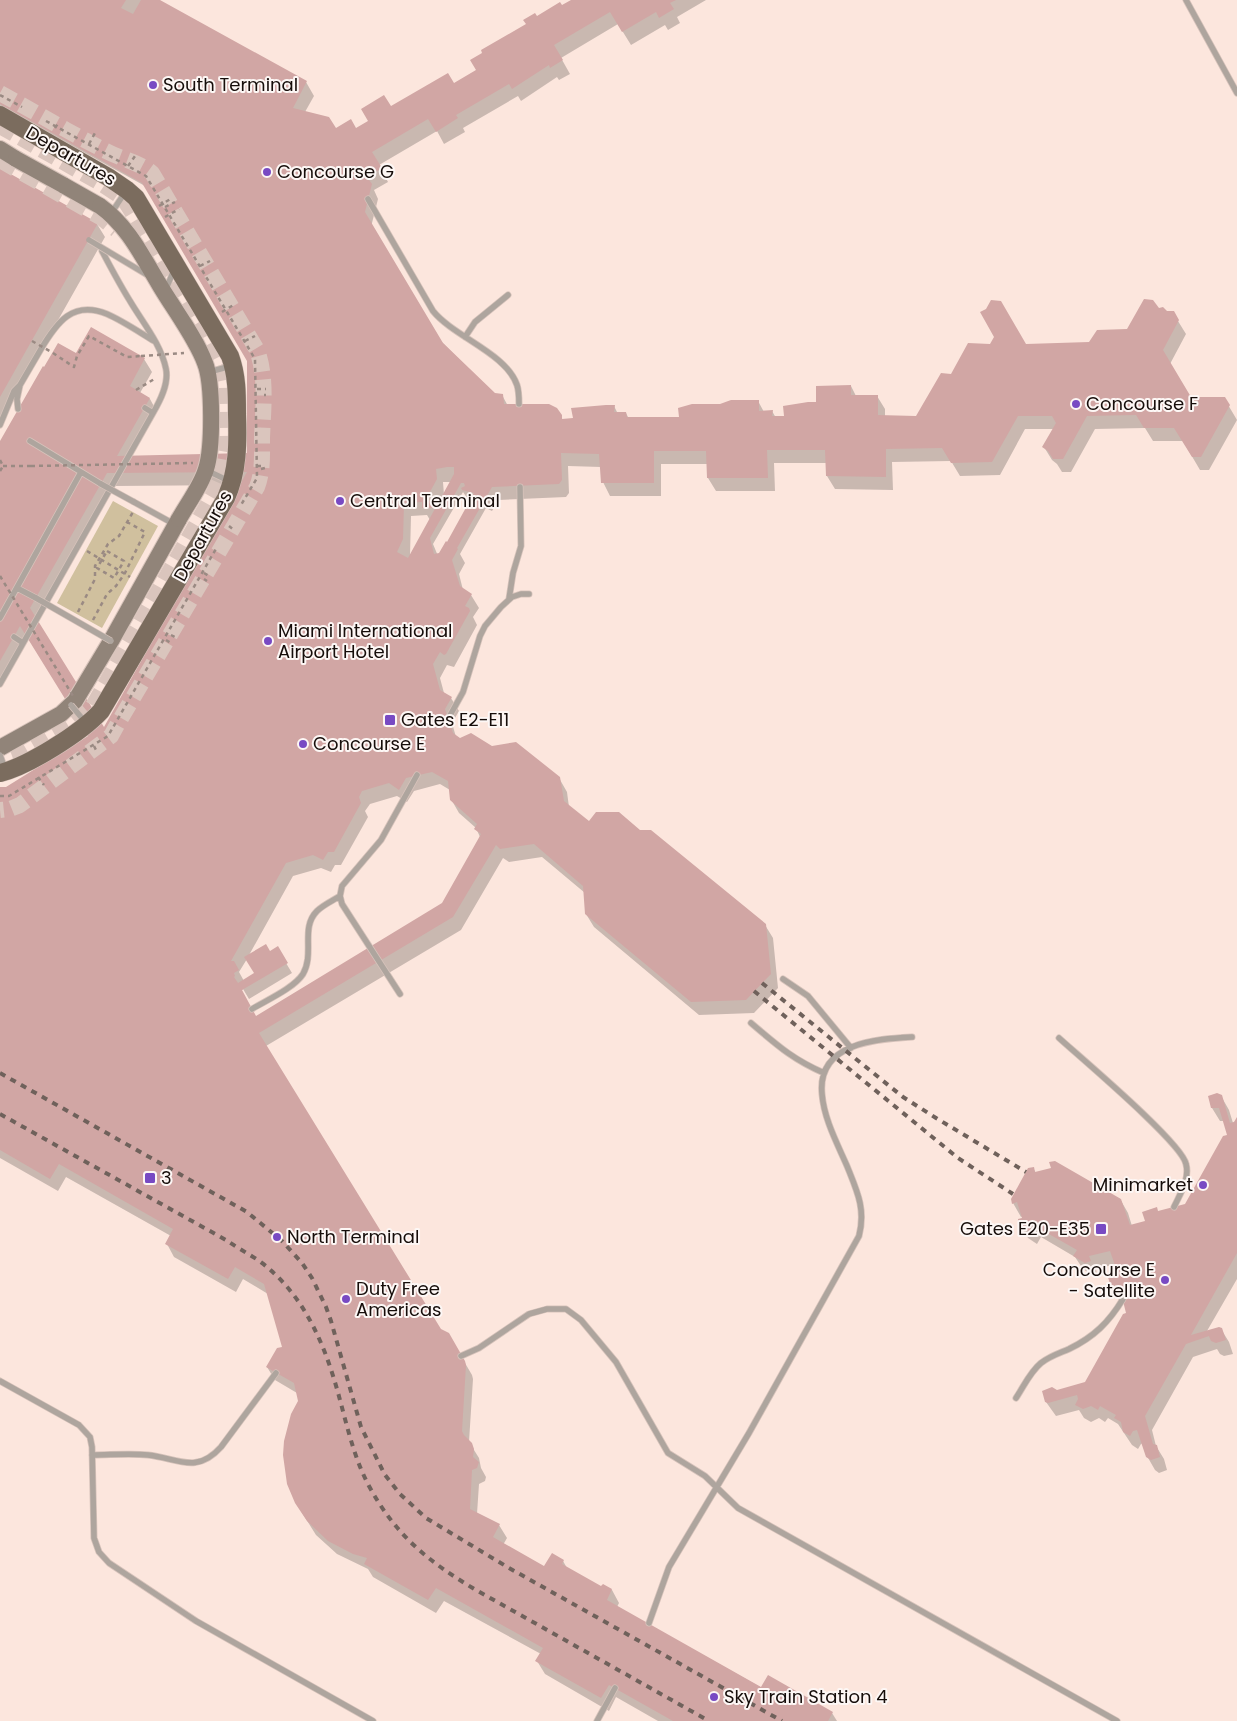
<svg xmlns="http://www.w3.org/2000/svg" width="1237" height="1721" font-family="Poppins,sans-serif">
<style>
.green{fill:#d0c09e}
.shadow{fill:#0003;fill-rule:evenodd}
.building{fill:#d1a6a4;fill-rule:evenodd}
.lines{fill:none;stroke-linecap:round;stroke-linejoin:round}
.secondary-tunnel{stroke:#dac5bd;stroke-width:16;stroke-dasharray:16 8;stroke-linecap:butt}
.primary-tunnel{stroke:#dac5bd;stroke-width:18;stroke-dasharray:18 9;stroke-linecap:butt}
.lane-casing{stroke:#d7c3bb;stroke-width:7}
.secondary-casing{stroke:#d7c3bb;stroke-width:18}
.path{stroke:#9a8a83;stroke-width:2.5;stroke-dasharray:4 4;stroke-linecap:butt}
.lane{stroke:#aea59e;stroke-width:5.5}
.secondary{stroke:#918479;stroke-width:16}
.rail{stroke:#6f615b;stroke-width:4;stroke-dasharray:6 6;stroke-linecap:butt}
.lane-bridge-casing{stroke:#d7c3bb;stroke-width:7;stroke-linecap:butt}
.secondary-bridge-casing{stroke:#d7c3bb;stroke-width:18;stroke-linecap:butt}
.primary-bridge-casing{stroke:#d7c3bb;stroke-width:19;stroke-linecap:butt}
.path-bridge{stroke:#9a8a83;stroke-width:2.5;stroke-dasharray:4 4;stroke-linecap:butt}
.lane-bridge{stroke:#aea59e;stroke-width:5.5}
.secondary-bridge{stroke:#918479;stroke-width:16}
.primary-bridge{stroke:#7b6c5e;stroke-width:18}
.poi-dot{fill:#784ac3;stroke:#fdf7f5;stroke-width:2}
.labels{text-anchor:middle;stroke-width:4;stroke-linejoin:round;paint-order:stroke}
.poi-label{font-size:18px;fill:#160d0a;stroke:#fdf7f5;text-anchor:start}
.street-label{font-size:18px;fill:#160d0a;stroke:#fdf7f5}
</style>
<rect width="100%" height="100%" fill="#fce6dd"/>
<!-- green -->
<path class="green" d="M113,501L158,526L102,628L57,603Z"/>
<!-- shadow -->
<path class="shadow" d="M0,0H157L306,82L314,96L305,112L335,130L356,129L390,108L453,85L477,70L536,17L562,7L574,0H706L677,17L680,23L668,30L665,25L631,45L618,24L561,58L570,74L559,80L557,77L521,101L518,96L463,128L465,132L444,144L437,131L379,165L388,182L374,190L378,199L371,227L436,336L494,395H502L508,406L556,409L563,420H574L614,406L618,414L626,413L629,419L681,418L720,406L758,401L764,412L772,411L776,418L785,417L817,404L851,386L856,396H877L885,409V416L917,417L951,375L1025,345L1089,344L1128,330L1158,310L1173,313L1186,334L1170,364L1190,398H1224L1237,420L1209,470H1200L1183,441H1153L1145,428L1095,429L1071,472H1062L1057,464L1052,460L1044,447L1054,429H1025L1000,475L960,476L951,461L892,462L893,490L835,489L827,476L826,463H774L775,491H716L708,478L707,464H661V496H610L603,482L601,467L568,466L569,493L566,497L499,500L492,511L486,508L460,554L465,563L459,574L463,590L471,595L479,608L473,617L477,625L454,667L447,665L440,678L444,693L451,698L459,711L452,723L456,737L491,747L559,778L567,792L569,807L589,822L639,832L765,925L773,938L778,988L754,1013L699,1015L594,927L586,914L585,893L542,857L509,862L503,858L461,930L266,1046L440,1330L448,1334L472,1375L473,1379L469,1442L479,1458L481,1468L486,1477L485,1481L479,1484L477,1514L499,1525L507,1538L503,1545L545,1568L563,1561L567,1568L602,1588L603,1585L612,1590L619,1603L617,1607L762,1688L832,1713L837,1721H658L616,1697L609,1711L545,1674L537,1661L541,1654L444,1601L436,1613L373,1577L368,1569L337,1554L316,1535L301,1511L299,1401L297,1393L275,1380L267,1367L284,1348L268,1294L243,1279L236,1292L174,1257L167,1244L171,1236L66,1177L58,1191L0,1158V788H6L90,737L28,638L0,687V443L76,355L144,359L152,372L140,393L150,399L157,412L131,457L248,458V361L145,186L0,106ZM443,482H451L444,495ZM241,485L104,729L37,622L115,486ZM463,492L470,502L448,544L438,556L433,544ZM427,515L430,520L410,556L411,516ZM440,784L450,790L451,799L459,813L476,828L480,837L443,904L256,1018L241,991L243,989L249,999L292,973L277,948L270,952L248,957L293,876L321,868L331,872L335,865H341L368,817L365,811L370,804L397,796L407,802L414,791ZM247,959L256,974L244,981L239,972Z
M0,169L97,224L105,237L0,423Z
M1221,1096L1229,1110L1233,1123L1237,1120V1279L1207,1331L1221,1329L1229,1342L1233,1354L1224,1356L1220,1354L1217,1349L1193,1357L1152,1430L1156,1446L1164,1459L1167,1470L1159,1473L1155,1470L1147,1456L1143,1443L1141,1444L1138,1449L1132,1445L1118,1424L1108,1418L1105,1422L1099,1418L1091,1422L1084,1418L1079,1410L1056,1416L1046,1402L1057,1391L1086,1383L1127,1314L1124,1299L1119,1300L1112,1287L1109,1274L1118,1272L1116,1264L1096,1269L1097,1275L1093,1276L1083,1269L1075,1257L1041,1237L1037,1244L1028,1238L1020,1224L1024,1219L1023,1216L1021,1217L1013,1203L1033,1168L1036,1173L1052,1169L1120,1199L1128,1213L1132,1226L1146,1222L1158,1213L1186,1205L1228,1135L1224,1121H1220L1212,1108Z"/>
<!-- building -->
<path class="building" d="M0,0H126L121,8L133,14L141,0H160L307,81L293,108L329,117L336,128L351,119L356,128L368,121L361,109L384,95L391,106L448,73L454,83L476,70L470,60L482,53L481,50L526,24L523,20L535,13L537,16L560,2L562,5L571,0H676L670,3L674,9L659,18L656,12L622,32L610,12L554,45L563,60L550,68L549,65L512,89L509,84L456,115L458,118L436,132L428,119L372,152L382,168L367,177L372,184L365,212L443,343L495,393L503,394L504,404H549L557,408L562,415V419L573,418L571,408L606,405H615L614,412H626L627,417H679L678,408L692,404H720L731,400H759V411L773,410L772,416H784L783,406L808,402H816V386L851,385V395H878V415L916,416L941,373L951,374L968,343L990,344L994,337L980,312L986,309L991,300L1001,301L1026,344L1089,342L1097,330L1127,329L1144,299L1153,300L1159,308L1163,307L1167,311H1174L1179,320L1163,350L1191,397H1225L1230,405L1201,457H1192L1174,428H1144L1136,415L1087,416L1063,459H1053L1048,451L1042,447L1056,423L1052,416H1018L992,462L951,463L942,448L886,449V477L826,476L825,450H767L768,478H707L706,451H654V483H601L599,454L561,453L562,480L559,484L492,487L457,548L458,549L452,560L460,586L472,594L465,606L469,608L470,611L446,654L444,655L440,652L433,664L440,690L452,697L445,709L453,733L460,738L471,733L492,746L516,742L560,777L564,801L589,821L596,812H619L640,830H651L766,924L771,974L746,1000L691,1002L585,914L583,886L534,844L500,849L496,845L453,917L259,1033L441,1329L449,1333L465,1361L466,1365L462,1431L464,1435L472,1443L474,1449L473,1457L479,1462L477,1468L472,1470L470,1509L500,1524L493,1537L544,1566L552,1553L564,1560L562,1564L601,1586L603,1584L612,1589L607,1600L761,1687L768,1675L833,1712L828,1721H673L609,1685L601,1698L535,1661L543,1648L436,1588L428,1600L364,1564L367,1558L353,1554L328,1541L307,1521L295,1503L287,1484L283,1455L284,1441L291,1414L298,1401L294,1383L266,1367L277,1348L282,1347L264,1284L235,1267L228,1279L165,1244L173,1229L59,1164L50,1179L0,1150V787H6L88,736L20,626L0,661V441L43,366L44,367L58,343L76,353L91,327L145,358L130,386L150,398L117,456L247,453V361L142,183L0,104ZM447,467H454V474L408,558L397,552L403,539L404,503L422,502V508H433L432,501H425L437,479L436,469ZM247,472L104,727L30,608L107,473ZM461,483H464L465,486L461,488L462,490L474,493L447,542L446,541L439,553L434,554L430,538ZM432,772L448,781L450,800L477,824L474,829L481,834L442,903L256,1016L242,990L288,963L278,946L270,951L266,944L244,957L254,973L238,983L234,977L235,976L234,973L239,970L234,961H231L286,863L313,855L323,860L328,852H334L361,803L359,797L362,791L389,783L399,790L406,778Z
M0,168L98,223L0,397Z
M1217,1093L1222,1095L1230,1123L1234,1122L1237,1117V1253L1191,1335L1219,1327L1222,1328L1226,1340L1216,1343L1211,1341L1209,1336L1186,1344L1145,1416L1153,1444L1157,1445L1160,1457L1151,1460L1146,1457L1137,1430L1133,1431L1130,1436L1123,1432L1121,1422L1114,1418L1116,1415L1100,1406L1098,1410L1091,1406L1083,1409L1075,1405L1078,1399L1077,1395L1048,1403L1045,1402L1042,1391L1052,1387L1057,1390L1085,1382L1123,1314L1126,1313L1119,1285L1111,1287L1107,1274L1117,1271L1110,1251L1089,1256L1091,1261L1085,1263L1073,1256L1077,1250L1033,1225L1029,1231L1018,1225V1219L1022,1218L1017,1202L1012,1204L1011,1199L1028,1168L1034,1167L1035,1172L1051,1168L1049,1162L1055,1161L1121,1199L1130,1225L1145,1221L1142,1212L1157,1207L1158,1211L1185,1204L1223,1136L1227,1135L1219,1108H1211L1208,1096Z"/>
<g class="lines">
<!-- secondary-tunnel -->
<path class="secondary-tunnel" d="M0,93C35,112 70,133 106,151C121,159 139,162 152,173L257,350C267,378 263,409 262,438C262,455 263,472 257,487L117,725L111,736L20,805L10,809L0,810
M0,126L102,184L120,196L127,204L201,324L222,365L226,383L227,447L222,475L213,495L93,706L74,722L14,757L0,762"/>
<!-- primary-tunnel -->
<path class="primary-tunnel" d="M0,159L102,217L117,229"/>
<!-- lane casing -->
<g class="lane-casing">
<path id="lane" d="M1186,0L1237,93
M368,199L433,311C454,337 506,353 517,385C519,391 519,398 519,404
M465,337L475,322L508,295
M145,408L153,413
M18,409L17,399L20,385
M0,425L14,391L20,385C27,373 34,361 41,349C57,322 73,300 107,314C123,321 139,332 154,341
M30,441L101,484
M134,502L174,524
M17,588L36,598
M509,599L513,573L521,546L520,487
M0,618L81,472
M14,637L23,643
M0,684L153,413C160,401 169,384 166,369C161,344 143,323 130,301C120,285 111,268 102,251
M448,719L463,692L480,636L485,626L501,607L512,597L521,594H529
M783,979L808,996L851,1048
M400,994L342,904L340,896L342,886L381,840L417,775
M252,1009C267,1000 294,988 303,974C315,953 300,928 317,911C323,905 332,901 340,896
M751,1023C777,1045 792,1059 824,1073
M1059,1038C1081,1058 1182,1143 1186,1164C1190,1179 1180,1194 1174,1207
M461,1356L479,1348L529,1314L547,1309H566L581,1320L616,1362L668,1453L705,1476L738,1508L1117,1721
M0,1381L79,1425L90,1437L92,1447L94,1538L99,1552L109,1563L196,1621L373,1721
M1016,1398C1024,1386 1030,1372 1041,1363C1050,1356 1060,1353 1069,1349C1094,1337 1109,1322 1123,1299
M92,1455C110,1455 130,1453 148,1455C177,1458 196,1475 221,1447L276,1373
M649,1623L669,1567L749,1433L859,1236C866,1209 857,1191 847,1166C837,1143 824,1119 822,1094C817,1043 876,1039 912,1037
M597,1721L615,1688"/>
</g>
<!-- secondary casing -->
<g class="secondary-casing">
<path id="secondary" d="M0,149L16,159
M63,185L100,206
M0,748L61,714L75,701L111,641L179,519"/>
</g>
<!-- path -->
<path class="path" d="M0,95L22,107
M55,128L59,122
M89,144L95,133
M128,166L135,156
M159,206L172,198
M165,207L175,202
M165,217L179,209
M200,266L210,261
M222,312L235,304
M245,341L255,336
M53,353L74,367L77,356L89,336L127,357L141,356
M257,389H266
M136,390L156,378
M264,395H266
M0,460L3,466
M3,466H31
M257,466H265
M261,469L265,468
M0,471L3,466
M229,526L235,531
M87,551L130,577
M107,551L124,561L114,578L97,568Z
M204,573L209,576
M204,579L207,581
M78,612L95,579V566L108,544L119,536L133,512
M93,620L107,594L116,586L125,573L145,532L127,522
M171,635L175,637
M166,640L171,643
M94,746L97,752
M38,777L44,785"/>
<!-- lane -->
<use href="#lane" class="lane"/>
<!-- secondary -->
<use href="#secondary" class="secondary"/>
<!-- rail -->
<path class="rail" d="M762,983L903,1097L936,1118L1026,1172
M754,991L958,1158L1013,1194
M0,1073L247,1212L282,1241L302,1263L312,1278L326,1307L331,1321L361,1427L385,1475L400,1494L426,1518L509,1568L782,1721
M0,1114L226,1240C236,1247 247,1253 258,1260C305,1294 326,1347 340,1400C348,1430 355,1460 369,1486C396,1536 429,1562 476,1590L709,1721"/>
<!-- lane-bridge casing -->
<g class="lane-bridge-casing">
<path id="lane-bridge" d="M112,212L126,191
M89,240L149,276
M166,289L174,270
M209,372L231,366
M208,471L229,481
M101,484L134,502
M36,598L111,641
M71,705L86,723
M0,755L5,769"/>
</g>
<!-- secondary-bridge casing -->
<g class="secondary-bridge-casing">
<path id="secondary-bridge" d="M16,159L63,185
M100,206C128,226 142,256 159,284C173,308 196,338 205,363C213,383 213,448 206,469C201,486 188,503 179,519"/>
</g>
<!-- primary-bridge casing -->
<g class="primary-bridge-casing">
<path id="primary-bridge" d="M0,115L108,177L127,190L136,198L230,356C237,375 237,394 237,414C238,443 238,471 226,498L101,711C81,733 28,766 0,773"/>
</g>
<!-- path-bridge -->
<path class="path-bridge" d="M46,121L146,176L255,359L257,478L241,505
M32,341L53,353
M141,356L184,353
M31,466L193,463
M0,576L73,696
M0,796H9L108,736L217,547"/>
<!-- lane-bridge -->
<use href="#lane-bridge" class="lane-bridge"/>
<!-- secondary-bridge -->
<use href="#secondary-bridge" class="secondary-bridge"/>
<!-- primary-bridge -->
<use href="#primary-bridge" class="primary-bridge"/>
</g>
<!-- markers -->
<g class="poi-dot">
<circle cx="153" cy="85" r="5"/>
<circle cx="267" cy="172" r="5"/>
<circle cx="1076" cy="404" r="5"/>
<circle cx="340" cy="501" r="5"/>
<circle cx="268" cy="641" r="5"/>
<rect x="384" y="714" width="12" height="12" rx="2.5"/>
<circle cx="303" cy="744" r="5"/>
<rect x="144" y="1172" width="12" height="12" rx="2.5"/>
<circle cx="1203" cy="1185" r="5"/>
<rect x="1095" y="1223" width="12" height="12" rx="2.5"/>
<circle cx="277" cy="1237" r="5"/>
<circle cx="1165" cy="1280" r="5"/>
<circle cx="346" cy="1299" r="5"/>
<circle cx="714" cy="1697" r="5"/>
</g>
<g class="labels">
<!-- poi labels -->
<g class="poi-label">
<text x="163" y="91">South Terminal</text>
<text x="277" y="178">Concourse G</text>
<text x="1086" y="410">Concourse F</text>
<text x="350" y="507">Central Terminal</text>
<text x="278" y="637">Miami International<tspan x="278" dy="21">Airport Hotel</tspan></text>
<text x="401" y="726">Gates E2-E11</text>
<text x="313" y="750">Concourse E</text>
<text x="161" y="1184">3</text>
<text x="1193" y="1191" text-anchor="end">Minimarket</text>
<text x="1090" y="1235" text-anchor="end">Gates E20-E35</text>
<text x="287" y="1243">North Terminal</text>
<text x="1155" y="1276" text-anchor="end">Concourse E<tspan x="1155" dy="21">- Satellite</tspan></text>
<text x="356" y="1295">Duty Free<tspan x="356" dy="21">Americas</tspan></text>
<text x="724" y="1703">Sky Train Station 4</text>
</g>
<!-- street labels -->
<g class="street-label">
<text transform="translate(71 156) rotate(30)" y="6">Departures</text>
<text transform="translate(203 536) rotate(-61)" y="6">Departures</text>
</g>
</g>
</svg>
